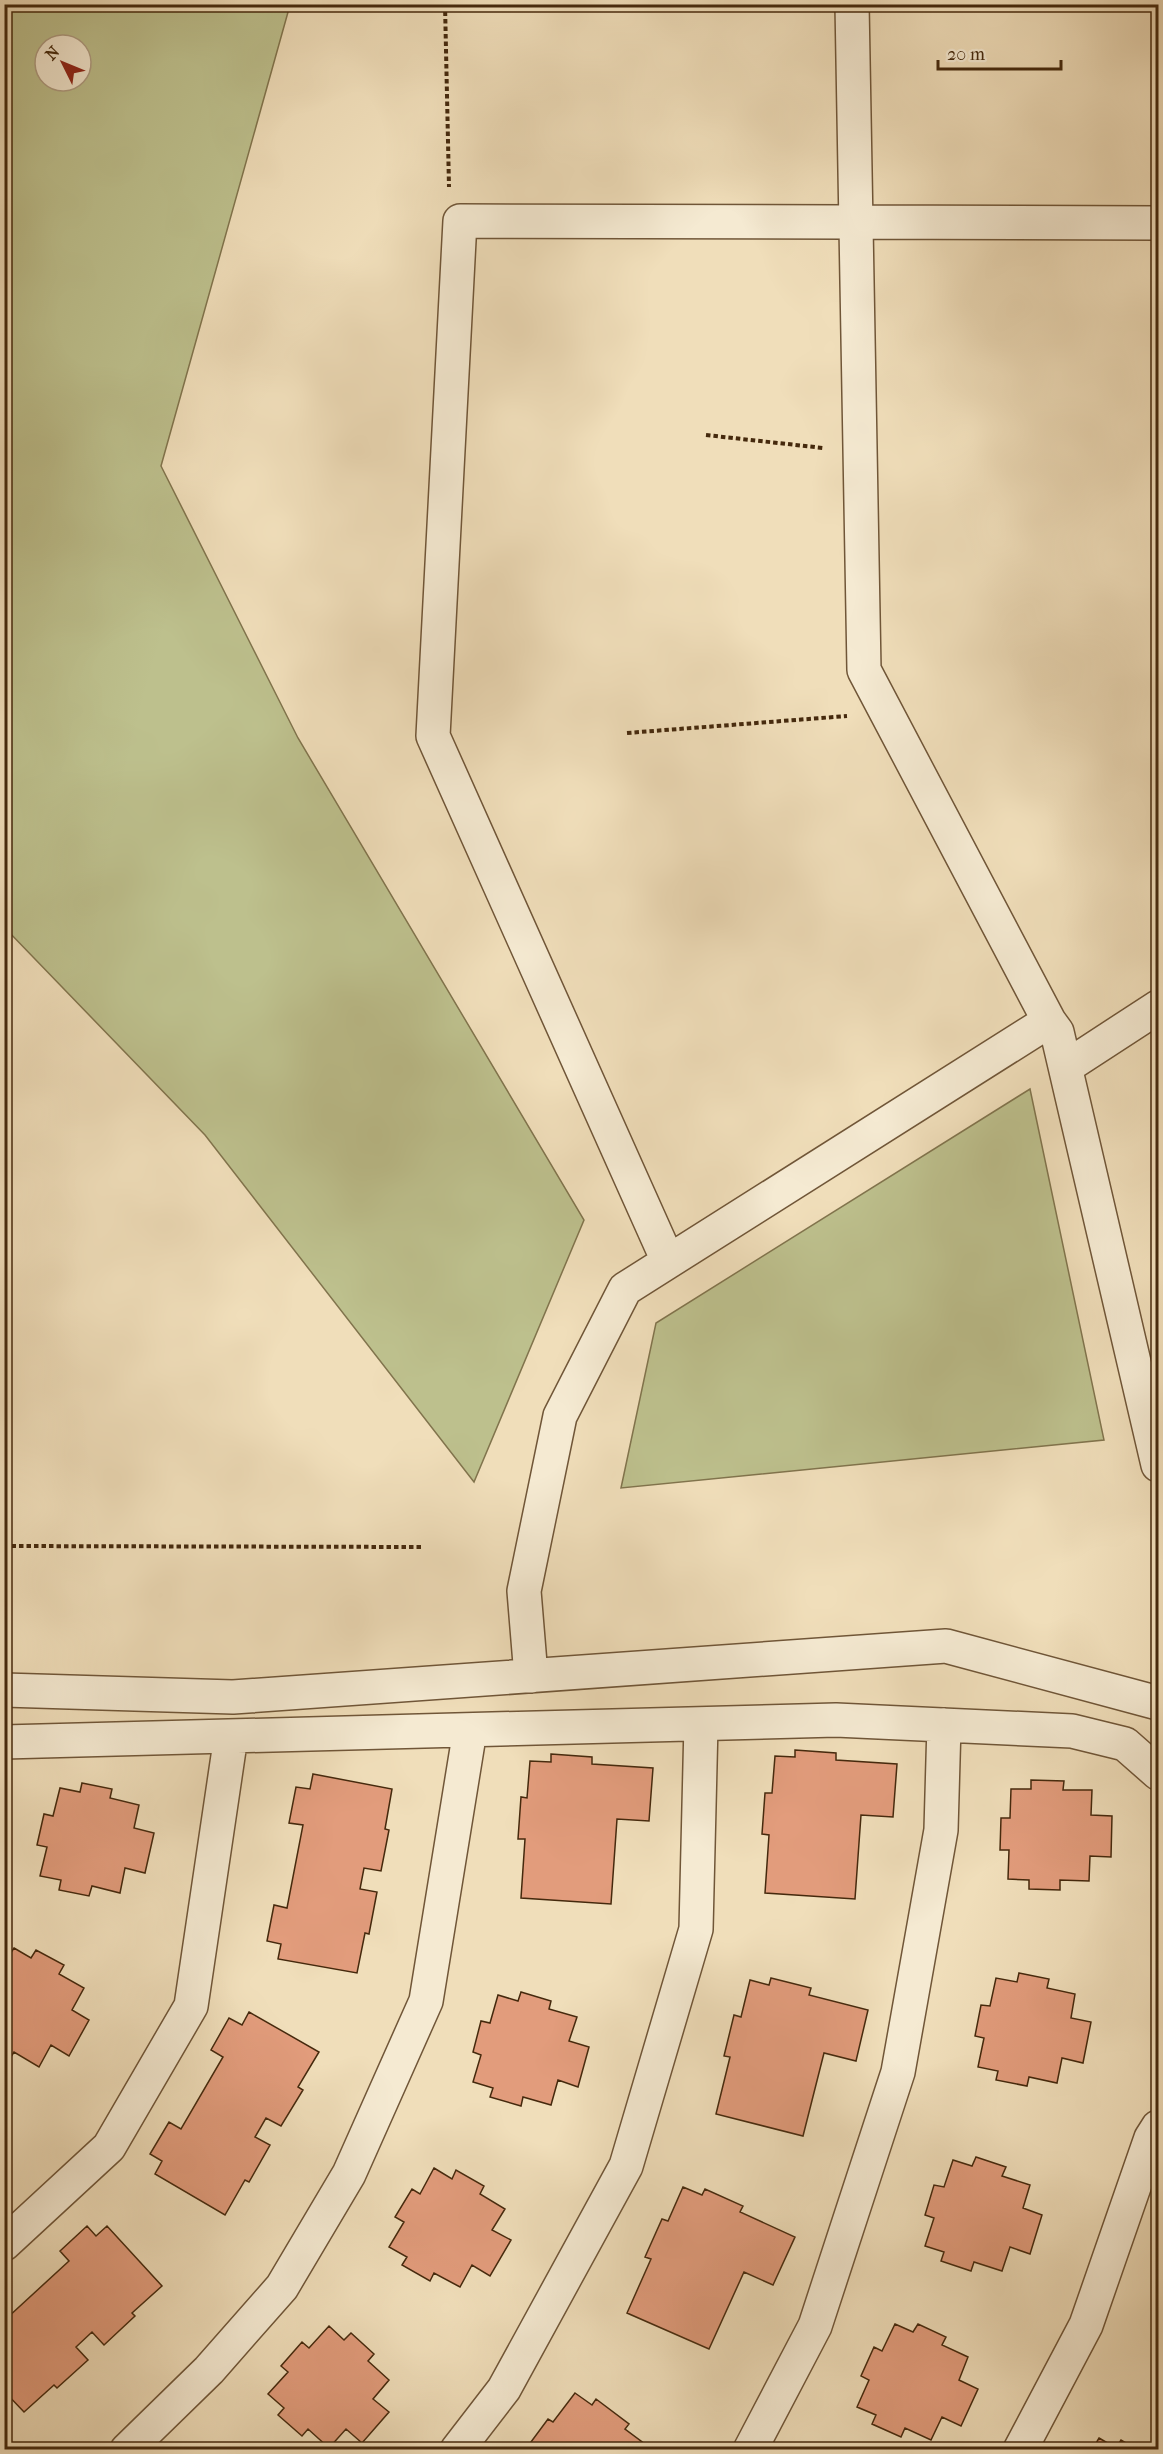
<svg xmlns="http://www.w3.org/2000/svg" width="1163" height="2454" font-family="'IM FELL French Canon',serif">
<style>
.green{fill:#bdc08d;stroke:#81744d;stroke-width:1.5;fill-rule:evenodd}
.building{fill:#e29c7c;stroke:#45290d;stroke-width:1.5}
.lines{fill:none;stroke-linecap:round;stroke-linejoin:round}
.minor-casing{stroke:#705638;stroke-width:36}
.path{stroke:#45290d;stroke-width:4;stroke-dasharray:4.5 3;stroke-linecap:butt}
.minor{stroke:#f5ead2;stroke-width:33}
</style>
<rect width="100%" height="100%" fill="#f0deba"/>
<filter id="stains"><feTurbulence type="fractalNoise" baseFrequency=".00333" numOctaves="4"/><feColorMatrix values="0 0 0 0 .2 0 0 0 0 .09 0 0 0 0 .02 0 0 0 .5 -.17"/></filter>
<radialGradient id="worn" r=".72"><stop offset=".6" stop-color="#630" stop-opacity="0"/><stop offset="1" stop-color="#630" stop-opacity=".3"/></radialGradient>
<!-- green -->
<path class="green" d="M5,4L290,5L161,466L298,738L584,1220L474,1482L205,1135L5,928ZM45,45H81V81H45Z
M1030,1089L1104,1440L621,1488L656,1323Z"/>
<!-- building -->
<path class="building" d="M795,1750L836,1753V1760L897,1764L893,1817L861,1815L855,1899L765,1893L769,1835L762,1834L765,1793H772L775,1756L795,1757Z
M551,1754L592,1757V1764L653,1768L649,1821L617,1819L611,1904L521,1898L525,1839H518L521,1797L527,1798L530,1761L551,1762Z
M313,1774L392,1789L385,1829L389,1830L381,1871L364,1868L360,1889L377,1892L369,1934L365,1933L357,1973L278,1959L281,1944L267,1941L274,1905L287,1908L303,1825L289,1823L296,1787L310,1789Z
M1031,1780L1064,1781L1063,1790H1092L1091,1815L1112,1816L1111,1857L1090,1856L1089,1881L1060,1880V1890L1029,1889V1880L1008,1879L1009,1850H1000L1001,1818H1010L1011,1789H1031Z
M82,1783L112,1789L110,1798L139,1805L134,1828L154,1833L145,1873L125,1868L120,1893L92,1886L89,1896L59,1890L61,1880L40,1876L47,1847L37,1845L44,1814L53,1816L60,1788L80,1792Z
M14,1948L31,1958L36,1950L64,1965L59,1974L84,1988L72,2010L89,2020L69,2056L51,2045L39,2067L14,2052L9,2060L4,2058V1963Z
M1019,1973L1049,1979L1047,1988L1075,1994L1071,2018L1091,2022L1083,2063L1062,2058L1057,2083L1029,2077L1027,2086L996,2080L998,2071L978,2067L984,2038L975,2036L981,2005L990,2006L996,1978L1017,1982Z
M771,1978L811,1988L809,1995L868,2010L856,2061L824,2053L803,2136L716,2114L730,2057L724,2056L734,2015L741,2017L750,1980L769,1985Z
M521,1992L551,2001L549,2009L577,2017L569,2041L589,2047L578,2087L558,2080L551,2105L523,2097L521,2106L490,2097L493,2088L473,2082L481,2055L473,2052L481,2021L490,2023L498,1995L518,2001Z
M249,2012L319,2052L298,2087L303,2090L281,2126L266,2118L255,2137L270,2145L249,2182L245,2180L225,2215L155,2174L162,2161L150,2154L169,2122L181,2129L223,2057L211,2050L229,2018L242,2025Z
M976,2157L1006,2167L1002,2176L1030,2185L1023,2208L1042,2215L1030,2254L1010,2247L1002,2271L974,2262L971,2271L941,2261L944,2252L925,2246L934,2218L925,2215L934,2185L944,2187L953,2160L972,2166Z
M434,2168L452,2179L456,2170L484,2186L480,2194L505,2209L492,2230L511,2240L490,2276L472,2265L460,2287L434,2273L430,2281L402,2265L407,2257L389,2247L404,2222L395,2217L412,2189L420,2194Z
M683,2187L702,2195L705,2189L743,2206L740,2212L795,2237L773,2285L744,2272L709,2349L627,2313L651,2259L645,2257L662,2219L668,2221Z
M87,2226L96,2236L107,2226L162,2286L132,2313L135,2316L104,2345L92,2332L76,2347L88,2360L57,2388L54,2385L24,2412L4,2391V2315L7,2318L69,2261L60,2251Z
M895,2324L913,2332L918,2324L946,2337L942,2345L968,2357L959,2380L978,2389L961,2426L942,2417L931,2440L905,2428L901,2437L872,2424L876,2415L857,2407L869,2380L861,2376L874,2347L882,2351Z
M329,2326L344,2340L351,2333L374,2354L368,2361L389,2380L373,2399L389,2412L362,2443L346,2429L329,2448L308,2429L302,2436L278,2415L284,2408L268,2394L288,2372L281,2366L302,2342L309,2348Z
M575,2393L592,2405L596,2399L629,2424L625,2429L653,2450H525L548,2419L553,2422Z
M1099,2438L1116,2448L1121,2440L1138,2450H1092Z"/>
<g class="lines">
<!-- minor casing -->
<g class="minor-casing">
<path id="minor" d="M852,4L864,670L1049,1021L1057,1032L1158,1465
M1066,1067L1158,1007
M668,1261L433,736L460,221L1158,223
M531,1676L524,1591L560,1416L625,1289L1049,1021
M4,1690L233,1697L946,1646L1158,1703
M4,1742L836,1720L1072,1731L1125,1744L1158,1773
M4,2244L109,2147L191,2006L231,1736
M127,2450L209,2370L282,2287L349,2174L426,2001L470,1730
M457,2450L504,2389L626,2166L696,1929L701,1724
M750,2450L815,2326L898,2072L941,1830L944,1725
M1020,2450L1086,2325L1151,2138L1158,2127"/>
</g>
<!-- path -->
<path class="path" d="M445,4L449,187
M706,435L823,448
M627,733L847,716
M4,1546L423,1547"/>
<!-- minor -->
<use href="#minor" class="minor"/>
</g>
<!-- margin -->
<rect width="1163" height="2454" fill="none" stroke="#f0deba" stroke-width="24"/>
<rect x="6" y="6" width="1151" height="2442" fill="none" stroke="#45290d" stroke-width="3"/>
<rect x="12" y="12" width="1139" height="2430" fill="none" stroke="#45290d" stroke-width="1.5"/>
<!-- north arrow -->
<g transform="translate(63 63) rotate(313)"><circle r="28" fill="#f5ead2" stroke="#af9d83" stroke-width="1.5"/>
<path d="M0-4.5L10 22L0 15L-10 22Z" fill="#8f2418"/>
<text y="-9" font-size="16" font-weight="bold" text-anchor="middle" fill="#45290d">N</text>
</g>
<!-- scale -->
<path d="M938 60v9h123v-9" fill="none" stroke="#45290d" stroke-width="3"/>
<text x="947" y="60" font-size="18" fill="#45290d" stroke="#f5ead2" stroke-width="4.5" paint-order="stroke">20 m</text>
<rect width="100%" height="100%" filter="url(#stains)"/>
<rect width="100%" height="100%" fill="url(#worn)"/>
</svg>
